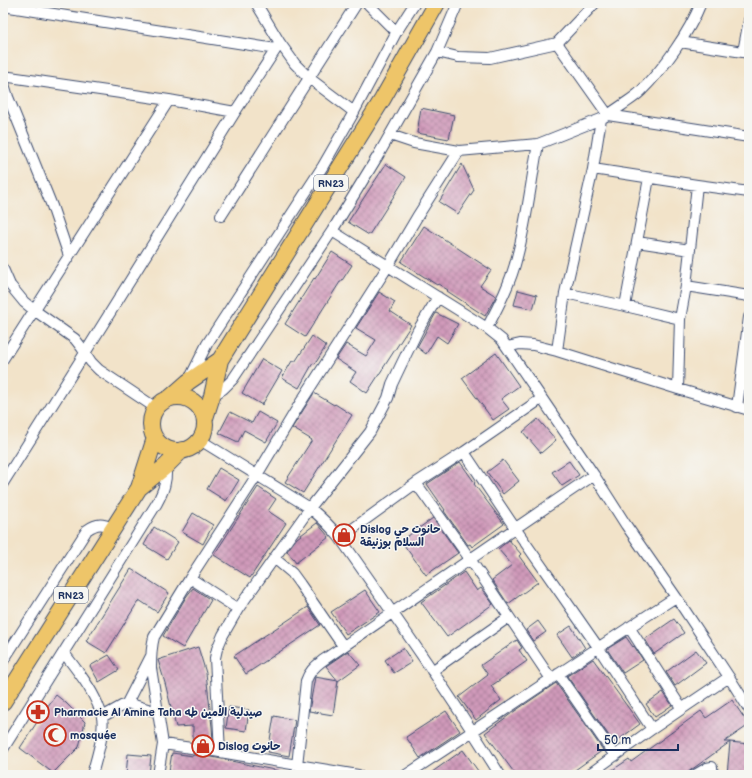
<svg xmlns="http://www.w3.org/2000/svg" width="752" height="778" font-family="'Balsamiq Sans','Playpen Sans Arabic',sans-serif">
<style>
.building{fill:url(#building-cross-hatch)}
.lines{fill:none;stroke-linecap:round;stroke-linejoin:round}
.street-casing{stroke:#3b4a6e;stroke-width:12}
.primary-casing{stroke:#3b4a6e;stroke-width:18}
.street{stroke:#fff;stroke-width:10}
.primary{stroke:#eec569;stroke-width:16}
.labels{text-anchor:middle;stroke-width:3;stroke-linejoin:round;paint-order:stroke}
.shield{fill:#f6f6f2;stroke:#5d6b8a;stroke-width:1}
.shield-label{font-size:10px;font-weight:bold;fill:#1b2f5e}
.poi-label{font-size:11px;font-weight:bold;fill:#1b2f5e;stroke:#f6f6f2;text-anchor:start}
</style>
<defs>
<pattern id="building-cross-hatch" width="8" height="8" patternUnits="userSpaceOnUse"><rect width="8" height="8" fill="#d09aba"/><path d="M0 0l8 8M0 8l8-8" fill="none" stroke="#a87e9a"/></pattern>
</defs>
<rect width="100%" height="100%" fill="#f6f6f2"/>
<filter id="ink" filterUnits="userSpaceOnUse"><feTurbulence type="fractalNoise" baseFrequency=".025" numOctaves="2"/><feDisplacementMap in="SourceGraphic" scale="8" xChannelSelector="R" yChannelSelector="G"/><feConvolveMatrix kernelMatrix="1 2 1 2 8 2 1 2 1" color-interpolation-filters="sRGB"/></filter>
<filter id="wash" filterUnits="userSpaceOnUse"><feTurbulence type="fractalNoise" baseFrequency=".012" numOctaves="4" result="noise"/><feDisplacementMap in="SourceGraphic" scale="16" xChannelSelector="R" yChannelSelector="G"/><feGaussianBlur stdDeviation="0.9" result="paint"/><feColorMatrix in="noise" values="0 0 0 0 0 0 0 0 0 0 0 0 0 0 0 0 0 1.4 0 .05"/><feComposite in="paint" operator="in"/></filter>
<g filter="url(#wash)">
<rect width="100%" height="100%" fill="#f2e3c9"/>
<g id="blocks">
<!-- building -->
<path class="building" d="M421,108L454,115L449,139L417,133Z
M386,164L406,177L369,235L348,222Z
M462,164L474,190L458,214L439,202Z
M424,226L491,270L480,286L496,296L485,316L447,291L448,290L438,284L437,285L401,262Z
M332,252L352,265L341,282H340L305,337L285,324L314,278L315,279Z
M518,290L537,295L533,309L514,305Z
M379,292L395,302L390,311L411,325L367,393L350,381L356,372L336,359L346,344L366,356L376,340L356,328Z
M436,313L458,324L447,343L437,336L426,354L417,347Z
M312,336L326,346L315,364L313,363L299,388L282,378L292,361L295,362Z
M496,353L519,386L501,399L509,409L493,420L462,378Z
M262,359L282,371L262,405L242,393Z
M314,393L334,405L335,404L352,415L303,493L285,482L312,440L292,428Z
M230,412L252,423L258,412L277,423L266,442L244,430L238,442L219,433Z
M538,419L556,440L541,453L523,432Z
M503,460L519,481L503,494L487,472Z
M569,461L579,475L562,486L552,472Z
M460,462L475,483L474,484L504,524L472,547L470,544L468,545L444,511L445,510L427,484Z
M219,468L239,480L226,501L207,489Z
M258,487L276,499L268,511L286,523L250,578L214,555Z
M193,513L213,525L203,544L182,532Z
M433,518L458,553L426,575L401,541Z
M317,523L329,537L296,563L287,551L297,538Z
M154,527L178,542L167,559L144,545Z
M509,540L521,554L519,556L538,582L508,604L492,580L512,565L498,549Z
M131,569L169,593L157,612L139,600L106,653L86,641Z
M464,572L477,591L481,588L493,604L447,637L421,602Z
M193,588L211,600L183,648L163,636L186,597Z
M365,590L380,612L346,634L331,612Z
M308,607L320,625L246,674L234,656Z
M674,619L684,633L654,654L645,639Z
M538,621L546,632L533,641L526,630Z
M571,626L585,648L572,657L557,635Z
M626,637L633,647L634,646L643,660L623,673L607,649Z
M517,640L522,648L519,650L527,661L491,686L501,700L476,720L459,697L488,675L481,665Z
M198,647L206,673L212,727L213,741H193V726L176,727L165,683L158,660Z
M403,648L412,662L394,673L385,660Z
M696,650L706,663L675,686L666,672Z
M348,651L360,665L338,681L326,666Z
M109,655L119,670L99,682L90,666Z
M593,659L640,724L614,743L567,676Z
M315,677L338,681L333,715L309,711Z
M556,683L603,750L568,775H516L485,733L512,713Z
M663,692L672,705L655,717L646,704Z
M56,695L66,703L85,722L79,747L53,773L20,748L47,707Z
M732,700L749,725L724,742H730L684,775H605L629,759L631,762L701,711L706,718Z
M229,707L249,710L246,731L226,728Z
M446,711L460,731L420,758L406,737Z
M274,716L295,720L289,756L268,752Z
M730,742L749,744L746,775H727Z
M463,750L481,775H428Z
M172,753L193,756V755L212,757L279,771V775H202L188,772V774L169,771Z
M128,754L151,756L149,775H126Z"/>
</g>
</g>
<g filter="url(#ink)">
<use href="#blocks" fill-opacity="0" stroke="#3b4a6e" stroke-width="1"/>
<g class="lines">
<!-- street casing -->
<g class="street-casing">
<path id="street" d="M256,3L280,43L295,64L309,78L354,112
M367,3L390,26L397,31
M3,6L276,49
M680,42L749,53
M557,43L608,115L749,137
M437,52L458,57L490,58L557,43L595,3
M743,52L749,20
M3,76L169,100L235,112
M3,81L8,97L52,206L69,256
M390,135L414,143L459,151L538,144L601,119C608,115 614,111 621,106C628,101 635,97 641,91C664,68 689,33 701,3
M593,169L697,185L749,192
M221,216L309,78L357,3
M332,231L487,328L502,340L594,475L626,525L676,597L729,677L749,709
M637,242L690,250
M3,269L10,285L24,302L34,310L75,339L82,348L91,362L99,370L156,408
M686,286L749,296
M565,293L625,306L680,319
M625,306L649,178
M487,328C499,305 511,282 517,257C527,220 531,182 538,144
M507,347L520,344L533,345L557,351L678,389L749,410
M557,351L565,293L593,169L601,119
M3,359L169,100
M189,380L207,344L323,166L354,112L397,31L415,3
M678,389L680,319L686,286L697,185
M212,396L223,389L233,379L332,231L379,154L437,52L458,3
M737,407L749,317
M200,440L310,508C321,517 331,527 340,538C395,616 450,694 500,775
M464,452L515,528L598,647L652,729
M3,483L85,353L235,112L280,43
M416,483L470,559L551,679
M340,538L416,483L464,452L541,399
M274,558L292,573L300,584L343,646
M190,578L238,609
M629,627L682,709
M64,653C77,670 90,686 98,705C99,709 102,713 102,717C105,733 96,759 92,775
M3,661L87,530C98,522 103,524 114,528
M432,671L509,617
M558,674L615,756
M127,703L158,712
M102,717L127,703L151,656
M163,744L220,752L358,775
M3,749L157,503C164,490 167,481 166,466
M220,752L215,658L217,649L223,635L238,609L310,508L370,432L388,398L392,384L401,365L418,330L438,297
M158,775L163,744L151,668C151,657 151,648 154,637L192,575L257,475L299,405L388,266L417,217L459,151
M296,775L306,681C309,672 314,667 322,661C413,599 503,536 594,475
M406,775C497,716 585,655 676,597
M588,775L652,729L729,677
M695,775L707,768L712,767L713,775"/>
</g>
<!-- primary casing -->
<g class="primary-casing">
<path id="primary" d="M171,397L188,382L220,360
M151 424a27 27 0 1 1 54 0a27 27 0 1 1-54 0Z
M205,418L212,396L220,360L382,100L437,3
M139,488L166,466L182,450
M3,702L139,488L155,438"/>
</g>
<!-- street -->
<use href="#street" class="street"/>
<!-- primary -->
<use href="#primary" class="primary"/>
</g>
</g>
<!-- icons -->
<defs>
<g id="shop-ring" transform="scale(1.15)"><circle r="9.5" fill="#f6f6f2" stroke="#c8321e" stroke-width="1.5"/><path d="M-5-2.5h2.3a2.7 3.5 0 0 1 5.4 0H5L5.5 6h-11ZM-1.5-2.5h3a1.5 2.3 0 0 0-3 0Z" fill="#c8321e"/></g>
<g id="pharmacy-ring" transform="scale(1.15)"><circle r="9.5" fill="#f6f6f2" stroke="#c8321e" stroke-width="1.5"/><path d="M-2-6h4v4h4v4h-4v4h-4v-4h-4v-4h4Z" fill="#c8321e"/></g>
<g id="mosque-ring" transform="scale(1.15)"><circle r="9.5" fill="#f6f6f2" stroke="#c8321e" stroke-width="1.5"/><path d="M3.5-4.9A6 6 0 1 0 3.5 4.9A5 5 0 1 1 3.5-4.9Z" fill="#c8321e"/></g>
</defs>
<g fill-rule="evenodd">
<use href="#shop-ring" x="344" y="535"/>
<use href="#pharmacy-ring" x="38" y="712"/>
<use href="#mosque-ring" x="55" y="735"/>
<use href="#shop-ring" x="203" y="746"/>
</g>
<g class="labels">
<!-- shield labels -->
<g class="shield">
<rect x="314" y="175" width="34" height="16" rx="3"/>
<rect x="54" y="587" width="34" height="16" rx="3"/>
</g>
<g class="shield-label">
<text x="331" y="187">RN23</text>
<text x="71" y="599">RN23</text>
</g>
<!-- poi labels -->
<g class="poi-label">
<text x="360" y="533">Dislog حانوت حي<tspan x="360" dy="13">السلام بوزنيقة</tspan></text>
<text x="54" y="716">Pharmacie Al Amine Taha صيدلية الأمين طه</text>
<text x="70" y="739">mosquée</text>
<text x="218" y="750">Dislog حانوت</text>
</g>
</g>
<!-- margin -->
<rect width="752" height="778" fill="none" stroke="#f6f6f2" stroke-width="16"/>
<!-- scale -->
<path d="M598 744v6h80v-6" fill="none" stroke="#1b2f5e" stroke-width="2"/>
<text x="604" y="744" font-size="12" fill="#1b2f5e" stroke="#f6f6f2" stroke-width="3" paint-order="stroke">50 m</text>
</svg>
